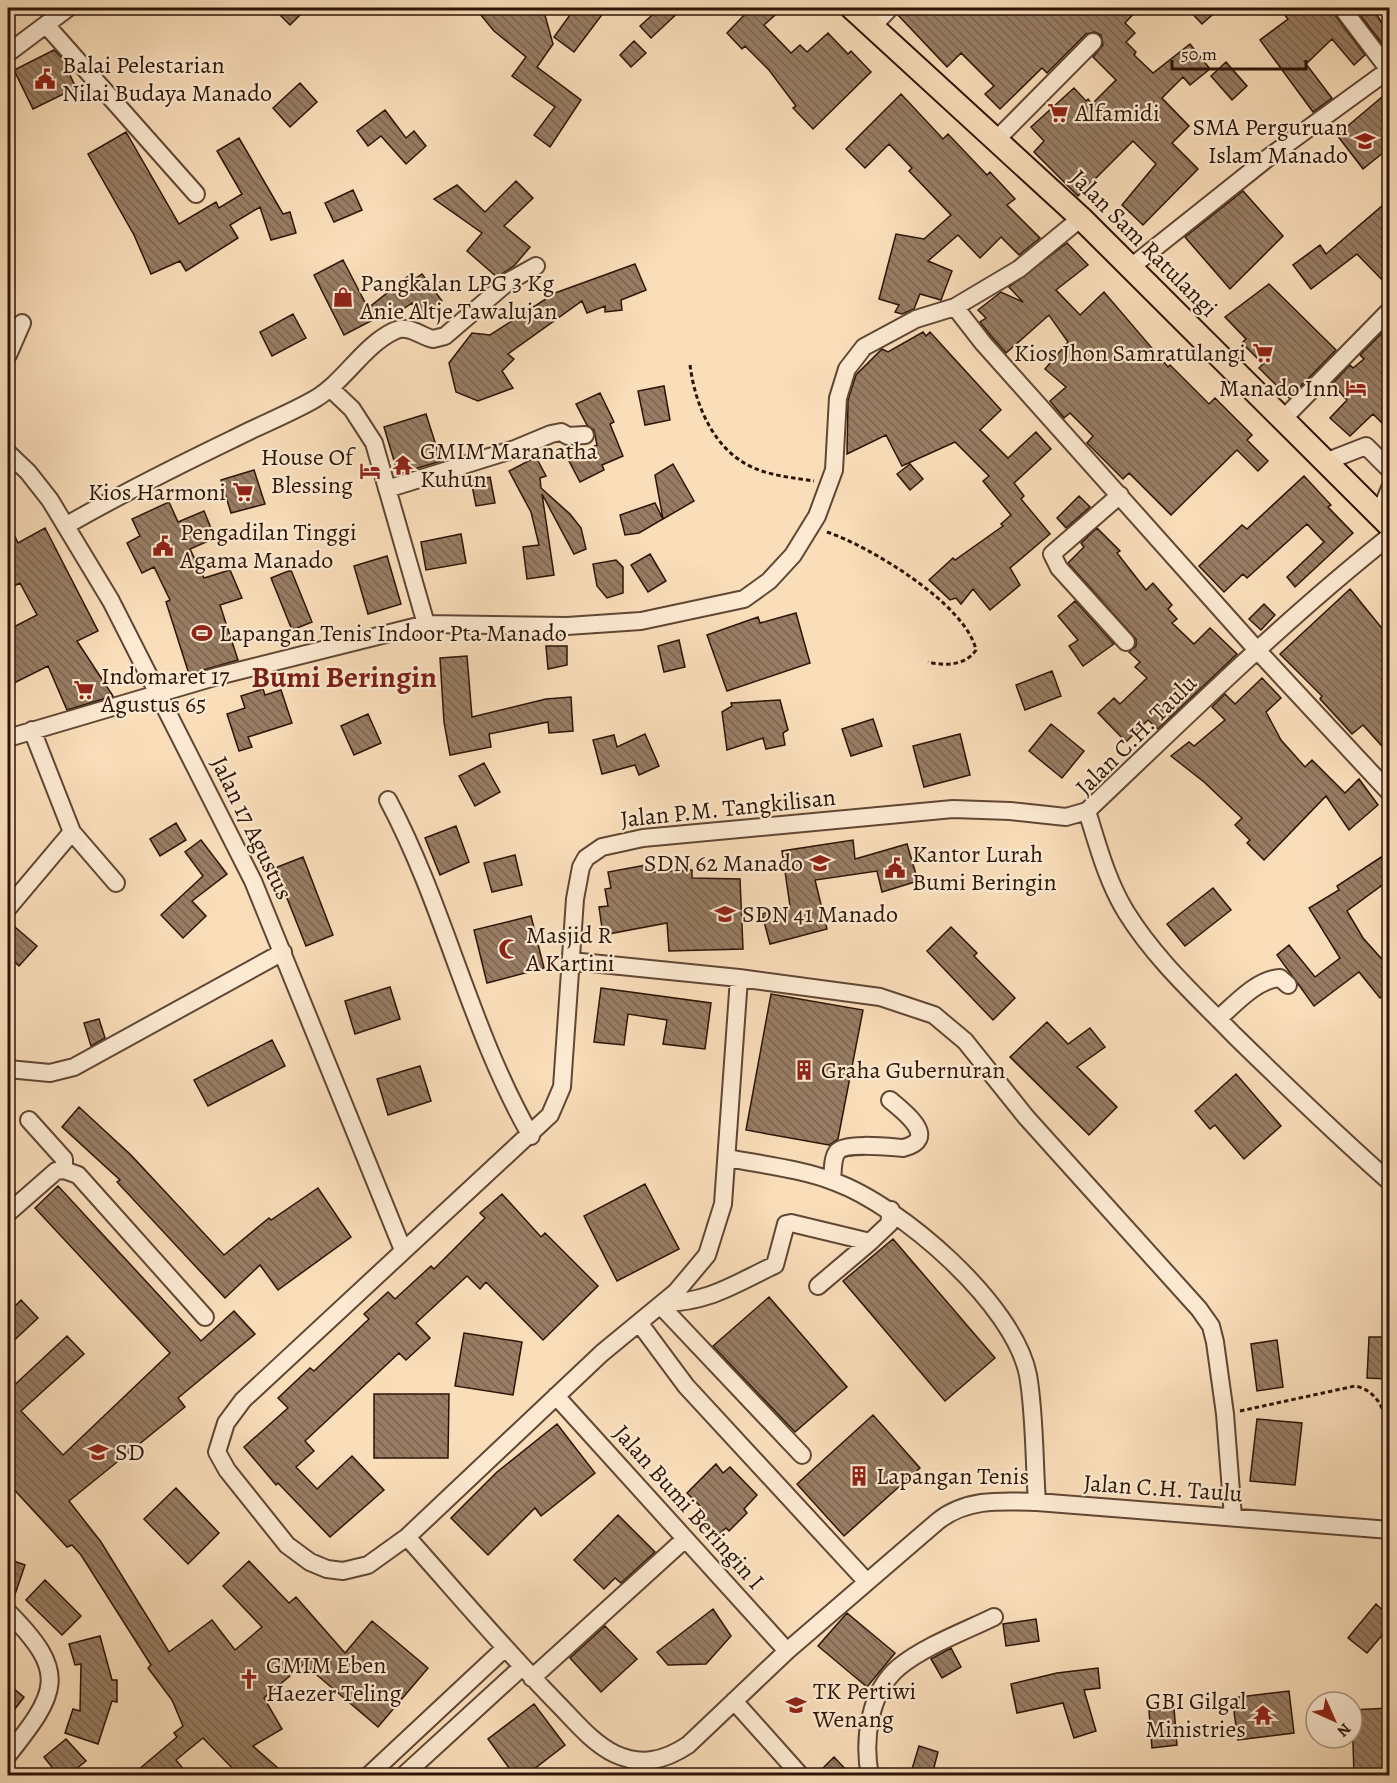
<svg xmlns="http://www.w3.org/2000/svg" width="1397" height="1783" font-family="Alegreya,serif">
<style>
.building{fill:url(#building-back-hatch);stroke:#2d1407;stroke-width:1.5}
.lines{fill:none;stroke-linecap:round;stroke-linejoin:round}
.minor-casing{stroke:#604634;stroke-width:20}
.major-casing{stroke:#2d1407;stroke-width:26}
.path{stroke:#2d1407;stroke-width:3;stroke-dasharray:4.5 3;stroke-linecap:butt}
.minor{stroke:#fcead2;stroke-width:16}
.major{stroke:#fadeba;stroke-width:22}
.labels{text-anchor:middle;stroke-width:4.5;stroke-linejoin:round;paint-order:stroke}
.poi-label{font-size:24px;fill:#2d1407;stroke:#fcead2;text-anchor:start}
.street-label{font-size:24px;fill:#2d1407;stroke:#fcead2}
.district-label{font-size:30px;font-weight:bold;fill:#7a1f14;stroke:#fcead2}
</style>
<defs>
<pattern id="building-back-hatch" width="6" height="6" patternUnits="userSpaceOnUse" patternTransform="scale(1.5)"><rect width="6" height="6" fill="#987d64"/><path d="M-1 5l2 2M0 0l6 6M5-1l2 2" fill="none" stroke="#7c6550"/></pattern>
</defs>
<rect width="100%" height="100%" fill="#fadeba"/>
<filter id="stains"><feTurbulence type="fractalNoise" baseFrequency=".00333" numOctaves="4"/><feColorMatrix values="0 0 0 0 .2 0 0 0 0 .09 0 0 0 0 .02 0 0 0 .5 -.17"/></filter>
<radialGradient id="worn" r=".72"><stop offset=".6" stop-color="#630" stop-opacity="0"/><stop offset="1" stop-color="#630" stop-opacity=".3"/></radialGradient>
<!-- building -->
<path class="building" d="M273,8H307L290,25Z
M475,8H543L553,44L537,67L581,100L550,147L534,135L555,107L512,76L526,57L494,31Z
M575,8H607L574,52L554,37Z
M660,8H683L651,38L640,26Z
M751,8H783L764,25L791,53L800,45L807,52L828,33L848,54L851,51L871,72L813,129L793,108L796,106L769,70L745,46L742,49L727,33Z
M900,8H1139L1125,23L1135,33L1126,42L1136,52L1134,55L1153,73L1190,44L1210,69L1190,85L1183,77L1162,98L1189,126L1172,143L1198,169L1143,225L1122,205L1156,164L1133,141L1078,196L1034,152L1044,141L1031,127L1074,88L1086,101L1088,99L1092,104L1116,80L1093,57L1103,45L1101,35L1095,32L1086,34L1047,73L1042,68L1000,109L985,94L994,86L961,53L947,67L898,15Z
M1187,8H1220L1202,24Z
M1279,8H1332L1334,14L1365,55L1354,65L1332,39L1306,64L1332,98L1313,112L1260,40L1288,19Z
M1355,8H1373L1384,27L1389,22V53Z
M634,41L646,53L631,67L620,55Z
M54,50L62,58L76,88L33,109L14,70Z
M1226,62L1247,86L1232,100L1211,76Z
M300,83L317,102L290,127L273,108Z
M1389,91V148L1363,169L1337,135Z
M901,94L943,139L948,134L987,175L990,172L1015,199L1007,205L1040,238L1019,255L1001,237L980,258L958,235L928,261L952,271L941,300L920,294L914,309L902,314L895,312L899,305L879,299L896,234L924,239L951,215L909,171L912,168L889,144L865,168L846,149Z
M385,110L406,138L414,131L426,146L406,164L381,136L368,146L357,131Z
M126,132L179,224L216,202L219,208L242,194L217,151L239,138L283,214L290,212L296,233L271,240L260,207L230,225L238,238L186,271L180,261L151,274L134,235L88,154Z
M516,181L533,198L504,226L530,247L514,266L497,277L467,251L482,233L434,199L457,185L485,212Z
M353,190L362,210L334,222L325,203Z
M1243,191L1283,236L1230,289L1185,237Z
M1389,200V287L1357,254L1311,289L1293,265L1320,245L1326,254Z
M1067,243L1088,265L1056,290L1080,315L1104,292L1168,367L1170,365L1209,404L1215,398L1252,435L1247,440L1268,461L1258,471L1237,450L1171,515L1129,473L1123,479L1087,443L1093,436L1070,413L1064,418L1050,401L1066,387L1045,369L1068,342L1049,315L1006,353L991,336L980,322L986,318L978,310L1001,292L1023,302L1009,287Z
M343,260L368,308L411,274L416,278L422,274L442,301L423,320L412,303L392,317L388,312L344,335L314,275Z
M635,264L646,290L621,300L622,310L605,312V306L587,313L582,301L508,354L514,359L502,371L513,388L478,401L456,392L449,363L472,333L490,335L555,293Z
M1269,284L1336,350L1289,398L1259,368L1263,364L1242,343L1246,339L1225,317Z
M293,314L306,338L272,356L260,332Z
M1389,326V430L1373,414L1350,436L1330,418L1347,400L1332,384L1350,365L1353,368L1364,359L1360,355Z
M923,332L926,336L930,332L1001,410L980,430L1008,458L1036,432L1051,449L1014,483L1024,496L1021,499L1050,534L1010,568L1020,585L990,610L973,589L961,604L956,598L950,600L929,580L953,558L955,560L1003,526L1001,524L1011,515L983,481L989,476L955,442L902,466L886,435L847,454L848,400L856,375L882,349L888,352Z
M664,386L670,420L645,425L638,391Z
M600,393L614,422L610,424L623,456L602,465L604,470L580,482L568,459L597,445L594,430L587,425L576,404Z
M426,414L441,461L398,474L384,427Z
M536,457L546,476L540,478L541,488L570,514L581,528L586,549L574,554L542,494L554,575L527,579L523,547L539,545L531,512L509,471Z
M673,464L694,501L663,519L655,475Z
M910,464L923,479L910,490L897,474Z
M254,470L265,504L231,513L221,480Z
M1304,476L1331,505L1328,507L1353,533L1295,587L1287,577L1324,542L1307,524L1247,578L1243,574L1224,592L1199,566L1242,525L1247,529Z
M490,477L495,503L476,506L471,480Z
M1079,496L1090,507L1066,528L1057,518Z
M169,502L178,522L204,511L215,538L190,549L204,578L230,570L242,598L220,605L238,660L189,674L166,602L170,600L154,567L142,573L127,543L140,536L132,519Z
M655,503L663,519L639,533L625,535L620,515Z
M8,521L18,543L45,528L98,631L77,641L113,696L67,710L48,666L8,686V630L37,615L20,583L8,589Z
M1097,528L1120,551L1117,553L1146,590L1153,583L1172,605L1168,609L1177,619L1172,623L1194,644L1210,628L1237,654L1158,729L1148,720L1126,742L1098,713L1114,698L1120,704L1147,678L1135,667L1140,662L1129,652L1136,646V639L1068,563L1084,547L1081,543Z
M461,534L466,563L426,570L421,542Z
M650,554L666,581L648,592L631,565Z
M387,556L401,604L368,614L354,566Z
M616,560L623,567V593L607,598L597,586L593,564Z
M291,570L312,622L292,630L271,578Z
M1350,589L1389,637V754L1363,725L1352,734L1320,699L1322,696L1280,654Z
M1075,601L1114,644L1083,666L1069,646L1078,640L1058,616Z
M1264,604L1275,615L1261,630L1249,619Z
M796,613L810,663L727,691L707,635L758,617L760,623Z
M679,640L685,667L664,672L658,646Z
M546,646H567V665L548,669Z
M467,656L472,717L546,699L571,697L573,731L549,733L548,722L489,734L491,747L450,755L444,722L440,658Z
M1052,671L1061,696L1025,710L1016,685Z
M1262,678L1281,698L1266,712L1281,740L1305,767L1312,760L1345,793L1359,779L1378,805L1349,830L1326,796L1264,860L1247,843L1250,840L1235,825L1242,818L1204,782L1171,756L1189,742L1194,746L1225,720L1212,707L1225,694L1235,704Z
M263,689L265,695L281,690L292,723L248,737L252,747L239,751L227,714L245,708L241,696Z
M780,700L788,730L783,733L785,745L766,749L763,738L727,750L722,712L732,706L731,703Z
M368,714L381,743L354,755L341,726Z
M873,719L882,746L851,756L842,729Z
M1051,724L1084,751L1062,778L1029,751Z
M645,734L659,766L639,775L635,765L602,774L593,740L614,735L617,747Z
M960,734L970,775L924,787L913,746Z
M484,763L500,792L475,806L459,776Z
M176,823L186,840L160,856L150,839Z
M456,826L469,862L440,875L425,838Z
M201,840L227,874L192,901L206,916L183,938L161,915L203,876L185,852Z
M853,840L855,859L907,844L918,881L882,892L877,871L815,880L827,929L770,944L762,914L790,906L782,851Z
M1389,852V880L1347,911L1363,938L1389,967V991L1380,998L1359,972L1314,1006L1277,955L1289,945L1315,977L1340,958L1309,908L1339,890L1337,886Z
M515,855L522,885L492,892L484,863Z
M303,857L333,935L306,946L275,868Z
M652,864L653,872L692,870V878L740,879L743,949L669,951L667,923L603,935L599,907L608,906L605,889L611,888L608,872Z
M1213,888L1231,910L1185,946L1167,924Z
M531,916L544,968L487,983L474,930Z
M8,921L37,946L19,966L8,956Z
M951,927L977,953L974,956L1015,998L993,1020L927,951Z
M390,987L400,1019L355,1034L345,1001Z
M601,988L711,1003L705,1049L663,1044L667,1020L628,1014L624,1045L594,1042Z
M771,994L863,1010L838,1139L829,1145L746,1130Z
M99,1019L105,1038L91,1046L84,1023Z
M1047,1022L1068,1044L1090,1028L1105,1047L1077,1067L1117,1107L1089,1135L1010,1057Z
M272,1040L285,1066L208,1106L194,1080Z
M420,1066L431,1101L388,1115L377,1079Z
M1236,1074L1281,1126L1244,1159L1215,1125L1210,1129L1195,1111Z
M79,1107L131,1155L224,1255L269,1218L271,1220L318,1188L351,1237L278,1290L260,1265L225,1298L117,1182L120,1180L62,1127Z
M645,1184L679,1249L617,1281L584,1216Z
M58,1186L201,1341L234,1311L255,1334L178,1398L185,1407L69,1501L101,1542L169,1652L212,1620L235,1650L262,1627L223,1586L249,1561L289,1603L296,1597L345,1653L372,1621L428,1668L378,1727L304,1664L264,1698L282,1729L253,1746L287,1776H240L203,1738L176,1760L189,1776H131L177,1737L174,1733L183,1726L172,1700L148,1668L151,1665L81,1555L72,1545L67,1547L8,1483V1391L67,1336L84,1354L21,1411L63,1455L170,1353L35,1208Z
M502,1194L541,1237L545,1233L598,1286L543,1340L486,1282L480,1289L467,1276L416,1323L430,1338L406,1360L399,1353L305,1441L314,1451L296,1467L317,1489L352,1456L384,1490L330,1537L278,1483L276,1485L244,1447L288,1408L278,1398L310,1368L314,1371L369,1319L364,1314L388,1292L395,1299L431,1266L434,1269L485,1218L480,1213Z
M893,1239L995,1358L945,1401L843,1281Z
M769,1297L847,1387L795,1432L713,1346Z
M21,1300L38,1318L8,1346V1313Z
M464,1333L522,1342L513,1395L455,1386Z
M1369,1337H1389V1379L1367,1378Z
M1277,1340L1283,1387L1257,1391L1251,1344Z
M374,1394H449L448,1458H374Z
M873,1415L920,1468L844,1536L797,1484Z
M1257,1419L1302,1423L1295,1485L1250,1481Z
M557,1424L595,1473L541,1516L535,1508L488,1555L451,1518L497,1472Z
M716,1464L723,1473L730,1467L757,1495L744,1509L747,1513L729,1531L726,1528L719,1534L698,1514L703,1509L687,1493Z
M176,1488L219,1533L188,1564L144,1519Z
M618,1515L655,1552L621,1583L615,1578L604,1589L574,1560Z
M8,1559L25,1565L12,1603L8,1602Z
M45,1580L81,1616L62,1635L26,1600Z
M1376,1604L1389,1616V1627L1367,1653L1348,1638Z
M713,1609L731,1636L706,1664L668,1665L657,1652Z
M847,1613L895,1653L867,1687L818,1646Z
M1036,1619L1039,1641L1006,1646L1003,1624Z
M605,1626L637,1659L601,1692L570,1658Z
M100,1636L112,1680H117V1702L112,1701L98,1744L65,1733L73,1709L80,1711L81,1664L75,1665L69,1644Z
M951,1648L961,1667L942,1678L931,1659Z
M1098,1668L1100,1688L1084,1690L1096,1731L1074,1738L1063,1703L1017,1713L1011,1684L1057,1673Z
M8,1684L24,1697L8,1718Z
M1289,1691L1294,1733L1238,1740L1232,1698Z
M534,1704L565,1745L525,1776H515L488,1739Z
M1174,1708L1177,1745L1152,1748L1149,1711Z
M1389,1708V1776H1354L1352,1710Z
M66,1739L86,1761L67,1776H59L44,1757Z
M919,1746L938,1752L932,1775L912,1769Z
M834,1757L852,1776H815Z"/>
<g class="lines">
<!-- minor casing -->
<g class="minor-casing">
<path id="minor" d="M1342,8L1389,70
M47,26L196,194
M873,26L890,8
M8,53L68,8
M997,139L1093,42
M1131,267L1269,157L1390,69
M955,307L983,343L1257,650L1390,793
M8,355L22,323
M331,389L352,409L374,443L426,624
M1282,420L1390,310
M8,453L28,472L50,500L111,601L253,881L403,1250
M1325,462L1366,446L1390,470
M387,489L515,449L551,434L561,432L568,436L585,435
M1120,495L1052,554L1059,568L1126,642
M1379,515L1390,488
M67,525C121,494 177,466 233,439C260,425 289,414 315,399C345,381 363,346 394,331C409,324 420,336 433,339L445,336L509,281L536,266
M8,738L218,676L426,624L567,626L641,621L744,599L769,581L793,555L817,516L834,470L838,398L847,369L864,347L916,319L955,307L1019,269L1081,218
M388,800C445,907 470,1030 531,1136
M1087,811C1098,846 1107,881 1126,912C1155,959 1196,996 1234,1035C1285,1085 1336,1134 1390,1182
M72,832L116,883
M8,908L72,832L32,730
M571,961L739,978L880,997L934,1015L965,1041L1026,1117L1199,1309L1211,1326L1215,1342L1225,1414L1233,1517
M739,978L723,1204L707,1255L676,1292L602,1353L407,1537L368,1565L343,1571L327,1569L310,1562L287,1545L227,1470L217,1452L226,1423L243,1400L550,1115L562,1087L575,899L581,867L586,858L602,847L643,838L953,809L1010,811L1066,817L1087,811C1186,717 1283,621 1390,536
M1218,1019C1235,1004 1257,979 1280,978L1288,985
M8,1069L50,1073L74,1067L283,952
M29,1120L64,1159V1170
M728,1158C763,1165 802,1169 835,1182C901,1206 1014,1304 1028,1375C1035,1415 1034,1462 1037,1502
M832,1181C833,1173 832,1159 837,1152C844,1142 890,1147 903,1148C941,1139 902,1110 890,1100
M8,1213L56,1171L64,1170L78,1175L205,1317
M818,1286L870,1242
M664,1303C710,1302 734,1284 775,1265L786,1224L791,1223L870,1242L889,1224L891,1210
M661,1306L802,1455
M640,1324L686,1386L867,1582
M556,1396L787,1651
M407,1537C457,1593 505,1650 557,1703C574,1720 592,1743 615,1754C641,1766 664,1761 688,1745L787,1651L938,1521C967,1498 1002,1501 1037,1502L1390,1530
M8,1612C69,1673 58,1692 8,1755
M532,1678L685,1539
M734,1701L801,1776
M368,1776L505,1648
M403,1776L522,1667
M870,1776C863,1740 869,1692 899,1667C925,1646 963,1632 994,1617"/>
</g>
<!-- major casing -->
<g class="major-casing">
<path id="major" d="M852,8L1081,218L1390,526"/>
</g>
<!-- path -->
<path class="path" d="M690,365C695,405 714,451 754,468C772,476 795,478 814,481
M827,532C869,546 966,604 976,650C965,666 945,666 928,662
M1240,1411L1355,1386C1380,1391 1386,1415 1390,1436"/>
<!-- minor -->
<use href="#minor" class="minor"/>
<!-- major -->
<use href="#major" class="major"/>
</g>
<!-- icons -->
<defs>
<g id="civic-bare" transform="scale(1.62)"><path d="M-.6-6.5H3V-4.5H.6V-3L4-1V1h2V6H-6V1h2V-1L-.6-3ZM-1.2 2.5V6h2.4V2.5Z" fill="#8f2418" stroke="#fcead2" stroke-width="2.5" paint-order="stroke"/></g>
<g id="supermarket-bare" transform="scale(1.62)"><path d="M-6-5.5h2.5l.6 2H6L4.5 2H-2.5L-4.4-4H-6ZM-1.5 3.2a1.3 1.3 0 1 0 .1 0ZM3 3.2a1.3 1.3 0 1 0 .1 0Z" fill="#8f2418" stroke="#fcead2" stroke-width="2.5" paint-order="stroke"/></g>
<g id="school-bare" transform="scale(1.62)"><path d="M0-5L7-2L0 1L-7-2ZM-4 1L0 2.5L4 1V4Q0 6-4 4Z" fill="#8f2418" stroke="#fcead2" stroke-width="2.5" paint-order="stroke"/></g>
<g id="shop-bare" transform="scale(1.62)"><path d="M-5-2.5h2.3a2.7 3.5 0 0 1 5.4 0H5L5.5 6h-11ZM-1.5-2.5h3a1.5 2.3 0 0 0-3 0Z" fill="#8f2418" stroke="#fcead2" stroke-width="2.5" paint-order="stroke"/></g>
<g id="hotel-bare" transform="scale(1.62)"><path d="M-6-4.5h1.5V1H6V5H4.5V3h-9V5H-6ZM-4 0a1.8 1.8 0 1 1 3.6 0ZM.5 0V-2.5h3Q6-2.5 6 0Z" fill="#8f2418" stroke="#fcead2" stroke-width="2.5" paint-order="stroke"/></g>
<g id="temple-bare" transform="scale(1.62)"><path d="M0-6L5-2H3V0L6.5 2.5H4V6H1.5V3h-3V6H-4V2.5H-6.5L-3 0V-2H-5Z" fill="#8f2418" stroke="#fcead2" stroke-width="2.5" paint-order="stroke"/></g>
<g id="stadium-bare" transform="scale(1.62)"><path d="M0-5a6.5 5 0 1 0 0 10a6.5 5 0 1 0 0-10ZM-3.5-1.8h7v3.6h-7Z" fill="#8f2418" stroke="#fcead2" stroke-width="2.5" paint-order="stroke"/></g>
<g id="mosque-bare" transform="scale(1.62)"><path d="M3.5-4.9A6 6 0 1 0 3.5 4.9A5 5 0 1 1 3.5-4.9Z" fill="#8f2418" stroke="#fcead2" stroke-width="2.5" paint-order="stroke"/></g>
<g id="building-bare" transform="scale(1.62)"><path d="M-4-6H4V6H1V3H-1V6H-4ZM-2.5-4.3h1.7v1.8h-1.7ZM.8-4.3h1.7v1.8H.8ZM-2.5-1h1.7V.8h-1.7ZM.8-1h1.7V.8H.8Z" fill="#8f2418" stroke="#fcead2" stroke-width="2.5" paint-order="stroke"/></g>
<g id="church-bare" transform="scale(1.62)"><path d="M-1.2-6h2.4v3.5h3.3v2.4h-3.3V6h-2.4V-.1h-3.3v-2.4h3.3Z" fill="#8f2418" stroke="#fcead2" stroke-width="2.5" paint-order="stroke"/></g>
</defs>
<g fill-rule="evenodd">
<use href="#civic-bare" x="45" y="79"/>
<use href="#supermarket-bare" x="1058" y="113"/>
<use href="#school-bare" x="1365" y="141"/>
<use href="#shop-bare" x="343" y="297"/>
<use href="#supermarket-bare" x="1263" y="353"/>
<use href="#hotel-bare" x="1356" y="388"/>
<use href="#temple-bare" x="403" y="465"/>
<use href="#hotel-bare" x="370" y="471"/>
<use href="#supermarket-bare" x="243" y="492"/>
<use href="#civic-bare" x="163" y="546"/>
<use href="#stadium-bare" x="202" y="633"/>
<use href="#supermarket-bare" x="84" y="690"/>
<use href="#school-bare" x="820" y="863"/>
<use href="#civic-bare" x="895" y="868"/>
<use href="#school-bare" x="725" y="914"/>
<use href="#mosque-bare" x="509" y="949"/>
<use href="#building-bare" x="804" y="1070"/>
<use href="#school-bare" x="98" y="1452"/>
<use href="#building-bare" x="859" y="1476"/>
<use href="#church-bare" x="249" y="1679"/>
<use href="#school-bare" x="796" y="1705"/>
<use href="#temple-bare" x="1263" y="1715"/>
</g>
<g class="labels">
<!-- poi labels -->
<g class="poi-label">
<text x="62" y="73">Balai Pelestarian<tspan x="62" dy="28">Nilai Budaya Manado</tspan></text>
<text x="1075" y="121">Alfamidi</text>
<text x="1348" y="135" text-anchor="end">SMA Perguruan<tspan x="1348" dy="28">Islam Manado</tspan></text>
<text x="360" y="291">Pangkalan LPG 3 Kg<tspan x="360" dy="28">Anie Altje Tawalujan</tspan></text>
<text x="1246" y="361" text-anchor="end">Kios Jhon Samratulangi</text>
<text x="1339" y="396" text-anchor="end">Manado Inn</text>
<text x="420" y="459">GMIM Maranatha<tspan x="420" dy="28">Kuhun</tspan></text>
<text x="353" y="465" text-anchor="end">House Of<tspan x="353" dy="28">Blessing</tspan></text>
<text x="226" y="500" text-anchor="end">Kios Harmoni</text>
<text x="180" y="540">Pengadilan Tinggi<tspan x="180" dy="28">Agama Manado</tspan></text>
<text x="219" y="641">Lapangan Tenis Indoor Pta Manado</text>
<text x="101" y="684">Indomaret 17<tspan x="101" dy="28">Agustus 65</tspan></text>
<text x="912" y="862">Kantor Lurah<tspan x="912" dy="28">Bumi Beringin</tspan></text>
<text x="803" y="871" text-anchor="end">SDN 62 Manado</text>
<text x="742" y="922">SDN 41 Manado</text>
<text x="526" y="943">Masjid R<tspan x="526" dy="28">A Kartini</tspan></text>
<text x="821" y="1078">Graha Gubernuran</text>
<text x="115" y="1460">SD</text>
<text x="876" y="1484">Lapangan Tenis</text>
<text x="266" y="1673">GMIM Eben<tspan x="266" dy="28">Haezer Teling</tspan></text>
<text x="813" y="1699">TK Pertiwi<tspan x="813" dy="28">Wenang</tspan></text>
<text x="1246" y="1709" text-anchor="end">GBI Gilgal<tspan x="1246" dy="28">Ministries</tspan></text>
</g>
<!-- street labels -->
<g class="street-label">
<text transform="translate(1144 243) rotate(45)" y="8">Jalan Sam Ratulangi</text>
<text transform="translate(1136 735) rotate(-45)" y="8">Jalan C.H. Taulu</text>
<text transform="translate(728 808) rotate(-6)" y="8">Jalan P.M. Tangkilisan</text>
<text transform="translate(252 828) rotate(64)" y="8">Jalan 17 Agustus</text>
<text transform="translate(1163 1488) rotate(4)" y="8">Jalan C.H. Taulu</text>
<text transform="translate(689 1507) rotate(48)" y="8">Jalan Bumi Beringin I</text>
</g>
<!-- district labels -->
<g class="district-label">
<text x="344" y="687">Bumi Beringin</text>
</g>
</g>
<!-- margin -->
<rect width="1397" height="1783" fill="none" stroke="#fadeba" stroke-width="30"/>
<rect x="9" y="9" width="1379" height="1765" fill="none" stroke="#2d1407" stroke-width="3"/>
<rect x="15" y="15" width="1367" height="1753" fill="none" stroke="#2d1407" stroke-width="1.5"/>
<!-- north arrow -->
<g transform="translate(1334 1720) rotate(135)"><circle r="28" fill="#fcead2" stroke="#a99481" stroke-width="1.5"/>
<path d="M0-4.5L10 22L0 15L-10 22Z" fill="#8f2418"/>
<text y="-9" font-size="16" font-weight="bold" text-anchor="middle" fill="#2d1407">N</text>
</g>
<!-- scale -->
<path d="M1172 60v9h134v-9" fill="none" stroke="#2d1407" stroke-width="3"/>
<text x="1181" y="60" font-size="18" fill="#2d1407" stroke="#fcead2" stroke-width="4.5" paint-order="stroke">50 m</text>
<rect width="100%" height="100%" filter="url(#stains)"/>
<rect width="100%" height="100%" fill="url(#worn)"/>
</svg>
